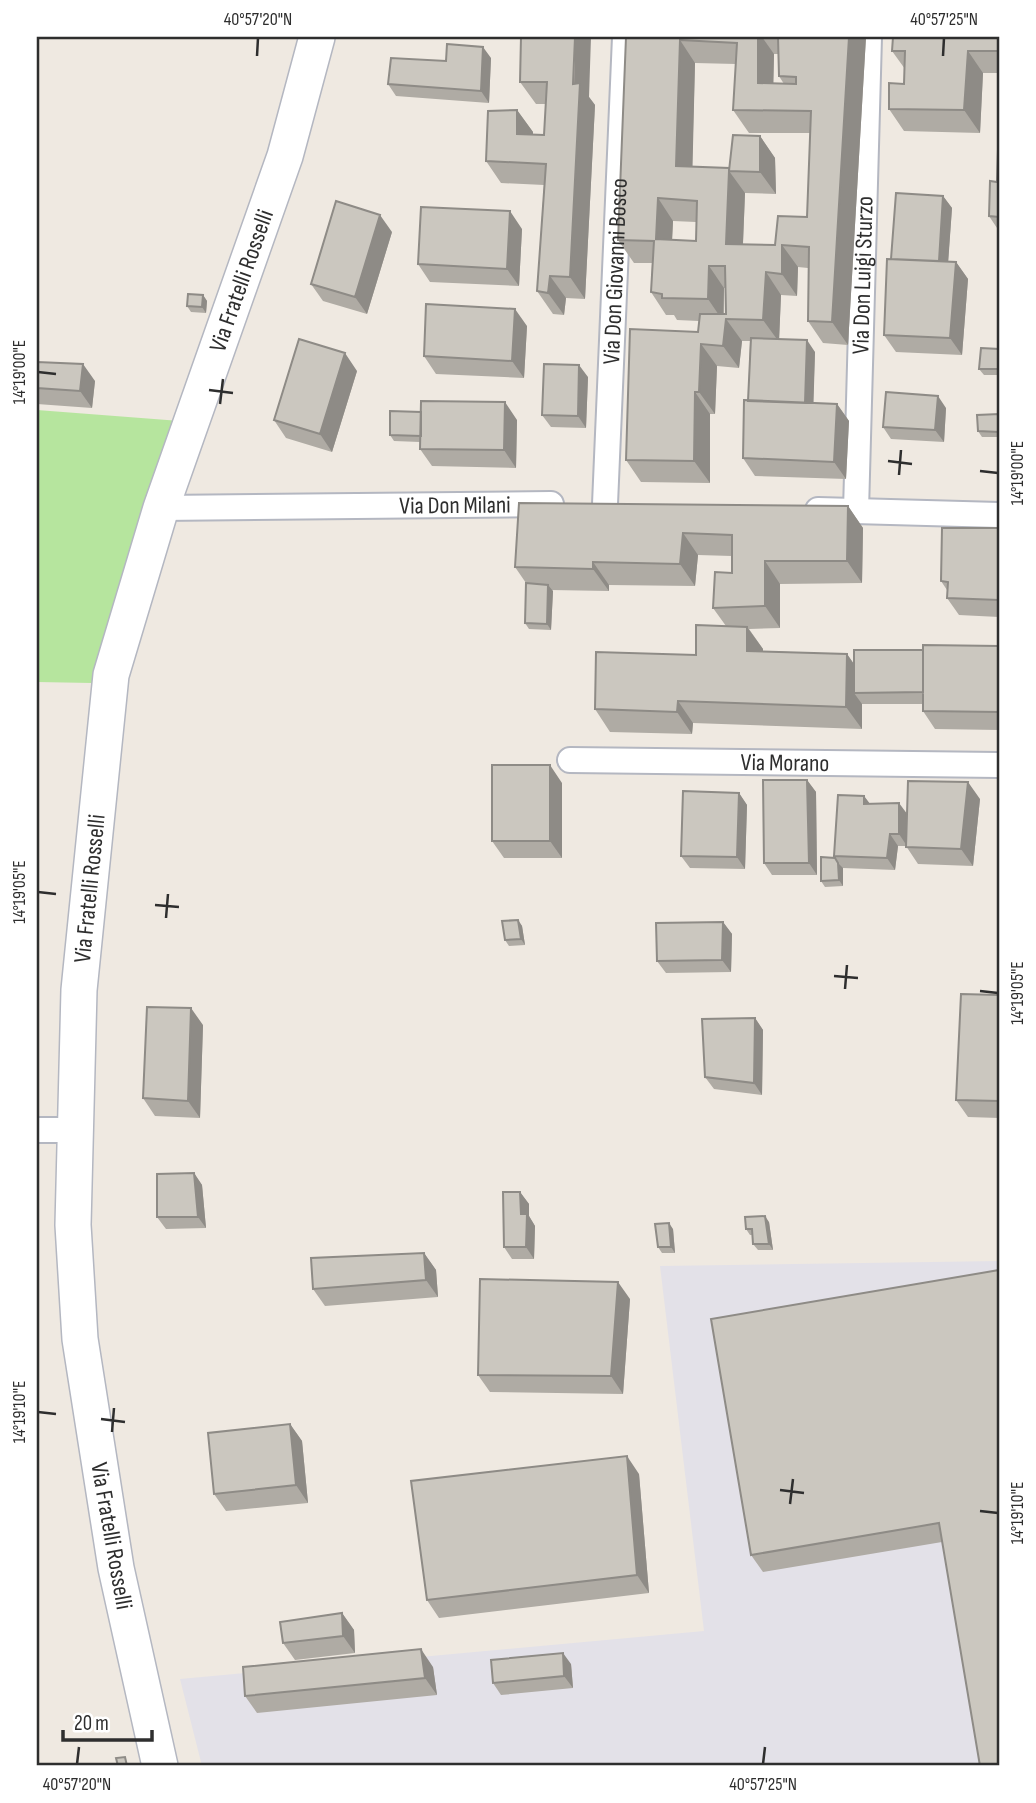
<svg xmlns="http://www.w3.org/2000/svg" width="1036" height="1803" font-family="'Sofia Sans Condensed',sans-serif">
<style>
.industrial{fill:#e3e1e8}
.green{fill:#b6e59e}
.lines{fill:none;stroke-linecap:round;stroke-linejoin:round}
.street-casing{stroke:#b4b7c1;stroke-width:28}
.secondary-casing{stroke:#b4b7c1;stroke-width:38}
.street{stroke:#fff;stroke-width:24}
.secondary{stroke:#fff;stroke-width:35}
.wall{fill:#afaba4;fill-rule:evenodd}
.shaded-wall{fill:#8e8b86}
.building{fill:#cbc7bf;stroke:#8e8b86;stroke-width:2;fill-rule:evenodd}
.ticks{fill:none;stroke:#2e2e2e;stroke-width:2.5}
.labels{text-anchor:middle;stroke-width:7;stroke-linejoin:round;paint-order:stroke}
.street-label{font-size:24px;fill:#2e2e2e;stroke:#fff}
.neatline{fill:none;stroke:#2e2e2e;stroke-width:2.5}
.ticks-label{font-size:18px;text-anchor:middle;fill:#2e2e2e}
</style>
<rect width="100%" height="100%" fill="#efe9e1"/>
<!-- industrial -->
<path class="industrial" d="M999,1261V1766H202L180,1679L704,1631L660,1266Z"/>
<!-- green -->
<path class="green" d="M37,410L180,421L92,683L37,682Z"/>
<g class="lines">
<!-- street casing -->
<g class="street-casing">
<g id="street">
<path id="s1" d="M605,504L625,37"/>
<path id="s2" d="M161,508L551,504"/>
<path d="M818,510L999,515"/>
<path id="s3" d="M856,511L869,37"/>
<path id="s4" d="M570,760L999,765"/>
<path d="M37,1130H75"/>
</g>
</g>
<!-- secondary casing -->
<g class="secondary-casing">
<g id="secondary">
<path id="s5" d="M160,1766L116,1568L80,1339L73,1225L79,990L111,675L161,508L285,156L317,37"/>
</g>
</g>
<!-- street -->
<use href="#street" class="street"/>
<!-- secondary -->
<use href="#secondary" class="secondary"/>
</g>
<!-- wall -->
<path class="wall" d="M521,37L589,97L595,105L585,299L566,298L564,315L553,314L537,291L544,185L501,183L486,161L517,110L533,132V135H544L546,104H536L520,82Z
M626,37H866L848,345L823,343L808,321V268L798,267L797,296L781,295L779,339L815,352L813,403L837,404L849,421L846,479L755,476L743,458L748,401L750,341H742L739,368L717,366L715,414H710V483L641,482L626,460L698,332L699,321L677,320L674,315H666L651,292L652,263H634L618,240ZM774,54H778L779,76L784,84L773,83ZM695,63L736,64L733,110L749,133H810L807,217L775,245L743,244L745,193L776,194L775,158L760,136L730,168L692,167ZM673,221L696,222V241L672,240ZM724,288H725L726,314H724Z
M999,37V73H983L980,133L904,131L889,109L904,84L905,69L892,51Z
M491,58L489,103L396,96L388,84L446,61Z
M999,117V231L989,216L997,182Z
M943,196L952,208L948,261L956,262L968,279L962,355L896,352L884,335L891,259Z
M522,229L519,286L430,282L418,264Z
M392,232L367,314L323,301L311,284Z
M203,295L207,301L206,313L191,312L187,306Z
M527,326L524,378L436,374L424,356Z
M999,349V375H984L979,369Z
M37,362L95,381L92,408L37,404Z
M357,371L332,452L286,438L274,420Z
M588,377L586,428L551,427L542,415Z
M946,408L944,442L891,439L883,427Z
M421,412L517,420L516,468L432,466L420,449V442L394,441L390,435Z
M999,414V437H982L978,431Z
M519,503L848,506L863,528L862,583L780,584V628L749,629L763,649V651L847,654L854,664L923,650L999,646V730L935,729L923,711V704H862V729L693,723L692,734L610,732L595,709L696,655L726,626L713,608L732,573V556L698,555L695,586L609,585V591L551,590L553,591L551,630L529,629L525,623L526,583L515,567Z
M999,528V617L959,615L947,598V590L941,581Z
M807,780L816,792L817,875H772L764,863Z
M562,783V858H504L492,841Z
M739,793L747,805L745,869L690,868L681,856Z
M864,796L870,804L907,814L980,799L973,866L918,864L906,846H898L895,870L843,868V886L825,887L821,881L835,858L834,856Z
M518,920L522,926L525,945L509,946L505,940Z
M723,922L732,934L731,972L666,973L657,961Z
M999,995V1118L968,1117L956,1100Z
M755,1018L763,1030L762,1095L714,1089L705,1077Z
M203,1025L200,1118L155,1116L143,1098Z
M194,1173L202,1185L206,1228L166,1229L157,1217Z
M520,1192L529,1204V1216L535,1226L534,1259H512L504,1247Z
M769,1222L773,1250H758L753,1244V1235H750L746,1229Z
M673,1229L675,1253H662L658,1247Z
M424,1253L436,1270L438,1297L325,1306L313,1289Z
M999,1270L942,1542L763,1572L751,1555Z
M630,1299L623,1394L490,1392L478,1375Z
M290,1424L302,1441L308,1503L226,1511L214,1494Z
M639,1474L649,1593L439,1618L427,1600Z
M342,1613L354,1630L355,1653L295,1660L283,1643Z
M571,1664L573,1688L501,1695L493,1683Z
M433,1667L437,1695L257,1713L245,1696Z"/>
<!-- shaded-wall -->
<path class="shaded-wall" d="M575,37H591L589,97L595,105L585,299L570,277Z
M758,37H762L774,54L773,105L758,83Z
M849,37H866L848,345L832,322Z
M680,40L695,63L692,188L676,166Z
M483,47L491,58L489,103L481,91Z
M968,51L983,73L980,133L964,110Z
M517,110L533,132V156L517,134Z
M760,136L775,158L776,194L760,172Z
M729,171L745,193L742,266L726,244Z
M943,196L952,208L947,279L938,267Z
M658,198L673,221L671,262L656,239Z
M510,211L522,229L519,286L507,269Z
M380,215L392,232L367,314L355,297Z
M782,245L798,267L797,296L782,274Z
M956,262L968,279L962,355L950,338Z
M709,266L724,288L723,321L708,299Z
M766,272L781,295L779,342L763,320Z
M550,276L566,298L564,315L548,293Z
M203,295L207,301L206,313L202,307Z
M515,309L527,326L524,378L512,361Z
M726,319L742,341L739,368L723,346Z
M807,340L815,352L813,420L804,408Z
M701,344L717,366L715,414L699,392Z
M345,353L357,371L332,452L320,434Z
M83,364L95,381L92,408L80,391Z
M579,365L588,377L586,428L578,416Z
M695,392L710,414V483L694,461Z
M938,396L946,408L944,442L935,430Z
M505,402L517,420L516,468L504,450Z
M837,404L849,421L846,479L834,462Z
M848,506L863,528L862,583L847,561Z
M683,533L698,555L695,586L680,564Z
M765,561L780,584V628L765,606Z
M593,562L609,585V591L593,569Z
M548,585L553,591L551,630L547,624Z
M747,627L763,649L762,673L747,651Z
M847,654L862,676L854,693L862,704V729L846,707Z
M678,701L693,723L692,734L677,712Z
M550,765L562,783V858L550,841Z
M807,780L816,792L817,875L809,863Z
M968,782L980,799L973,866L961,849Z
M739,793L747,805L745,869L737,857Z
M864,796L873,808L864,804Z
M899,803L908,815L907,846L899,834Z
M890,834L898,846L895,870L887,858Z
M838,863L843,868V886L839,880Z
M518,920L522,926L525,945L521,939Z
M723,922L732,934L731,972L722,960Z
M191,1008L203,1025L200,1118L188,1101Z
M755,1018L763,1030L762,1095L754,1083Z
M194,1173L202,1185L206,1228L198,1217Z
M520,1192L529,1204V1216L535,1226L534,1259L526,1247L521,1214Z
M765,1216L769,1222L773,1250L769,1244Z
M669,1223L673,1229L675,1253L671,1247Z
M424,1253L436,1270L438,1297L426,1280Z
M618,1282L630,1299L623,1394L611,1376Z
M290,1424L302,1441L308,1503L296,1485Z
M627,1456L639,1474L649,1593L637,1575Z
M342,1613L354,1630L355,1653L343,1636Z
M421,1649L433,1667L437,1695L425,1678Z
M563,1653L571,1664L573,1688L564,1676Z"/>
<!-- building -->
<path class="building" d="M521,37H575L573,84L580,83L570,277L550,276L548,293L537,291L546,164L486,161L488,111L517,110V134L544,135L547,82H520Z
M626,37H758V83L796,84V77L779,76L778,37H849L832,322L808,321L809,247L782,245V274L766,272L763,320L726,319L723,346L701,344L699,392H695L694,461L626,460L630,329L698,332L700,314H726L725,266H709L708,299L662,298V294L651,292L654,241L618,240ZM680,40L737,43L733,110L811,111L807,217L778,216L775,245L726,244L729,171L760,172V136L733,135L729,171V168L676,166ZM658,198L697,201L696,241L656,239Z
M893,37H999V51H968L964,110L889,109V83L904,84L905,51H892Z
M447,44L483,47L481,91L388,84L391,58L446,61Z
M999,117V217L989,216L990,181L997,182Z
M896,193L943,196L939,261L891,259Z
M336,201L380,215L355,297L311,284Z
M421,207L510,211L507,269L418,264Z
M887,259L956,262L950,338L884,335Z
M188,294L203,295L202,307L187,306Z
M426,304L515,309L512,361L424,356Z
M751,338L807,340L805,403L748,401Z
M299,339L345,353L320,434L274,420Z
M981,348L999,349V369H979Z
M37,362L83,364L80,391L37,388Z
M544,364L579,365L578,416L542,415Z
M886,392L938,396L935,430L883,427Z
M744,400L837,404L834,462L743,458Z
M421,401L505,402L504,450L420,449Z
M390,411L421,412V436L390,435Z
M999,414V432L978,431L977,415Z
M519,503L848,506L847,561H765V606L713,608L715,572L732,573V535L683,533L680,564L593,562V569L515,567Z
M942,528H999V600L947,598L948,582L941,581Z
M526,583L548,585L547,624L525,623Z
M696,625L747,627V651L847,654L846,707L678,701L677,712L595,709L596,652L696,655Z
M923,645L999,646V712L923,711Z
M854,650H923V692L854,693Z
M492,765H550V841H492Z
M763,780H807L809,863H764Z
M908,781L968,782L961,849L906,847Z
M683,791L739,793L737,857L681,856Z
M838,795L864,796V804L899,803V834H890L887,858L834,856Z
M821,857L835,858L838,863L839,880L821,881Z
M518,920L521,939L505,940L502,921Z
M723,922L722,960L657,961L656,923Z
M961,994L999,995V1101L956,1100Z
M147,1007L191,1008L188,1101L143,1098Z
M755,1018L754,1083L705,1077L702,1019Z
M194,1173L198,1217H157V1174Z
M503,1192H520L521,1214H527L526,1247H504Z
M765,1216L769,1244H753L752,1229H746L745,1217Z
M669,1223L671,1247H658L655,1224Z
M424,1253L426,1280L313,1289L311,1258Z
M999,1270V1766H980L939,1523L751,1555L711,1319Z
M480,1279L618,1282L611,1376L478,1375Z
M290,1424L296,1485L214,1494L208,1433Z
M627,1456L637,1575L427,1600L411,1481Z
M342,1613L343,1636L283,1643L280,1622Z
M421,1649L425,1678L245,1696L243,1667Z
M563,1653L564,1676L493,1683L491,1660Z
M125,1757L127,1766H118L116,1758Z"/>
<!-- ticks -->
<path class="ticks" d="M257,56L258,38M943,56L944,38M38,372L56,374M209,390L233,393M220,404L223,379M888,461L912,464M980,471L998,473M899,475L901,450M38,892L56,894M155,905L179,907M166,918L168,894M834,976L858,978M845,989L847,965M980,991L998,993M38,1412L56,1414M101,1419L125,1422M112,1432L114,1408M780,1490L804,1493M790,1504L793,1479M980,1511L998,1513M77,1764L79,1747M763,1764L765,1747"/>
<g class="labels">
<!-- street labels -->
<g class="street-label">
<text dy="8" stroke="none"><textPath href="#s1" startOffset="233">Via Don Giovanni Bosco</textPath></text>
<text dy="8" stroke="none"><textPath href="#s3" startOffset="236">Via Don Luigi Sturzo</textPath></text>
<text dy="8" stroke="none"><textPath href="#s5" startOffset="1516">Via Fratelli Rosselli</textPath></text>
<text dy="8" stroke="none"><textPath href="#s2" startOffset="294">Via Don Milani</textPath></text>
<text dy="8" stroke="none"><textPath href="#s4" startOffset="215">Via Morano</textPath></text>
<text dy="8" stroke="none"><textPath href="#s5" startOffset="886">Via Fratelli Rosselli</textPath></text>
<text transform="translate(112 1536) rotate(80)" y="8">Via Fratelli Rosselli</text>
</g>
</g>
<!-- border -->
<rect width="1036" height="1803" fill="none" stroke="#ffffff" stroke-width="77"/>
<!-- scale -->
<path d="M63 1730v10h89v-10" fill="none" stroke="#2e2e2e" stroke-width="3.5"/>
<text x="74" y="1730" font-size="21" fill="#2e2e2e" stroke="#ffffff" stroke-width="5" paint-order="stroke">20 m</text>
<rect x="38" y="38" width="960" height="1726" class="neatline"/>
<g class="ticks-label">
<text x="258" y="25">40°57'20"N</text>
<text x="944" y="25">40°57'25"N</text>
<text transform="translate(19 372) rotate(-90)" y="6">14°19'00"E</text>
<text transform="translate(1017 473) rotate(-90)" y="6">14°19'00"E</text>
<text transform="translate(19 892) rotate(-90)" y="6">14°19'05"E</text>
<text transform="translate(1017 993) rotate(-90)" y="6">14°19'05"E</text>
<text transform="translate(19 1412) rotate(-90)" y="6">14°19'10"E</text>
<text transform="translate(1017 1513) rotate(-90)" y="6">14°19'10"E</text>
<text x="77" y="1790">40°57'20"N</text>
<text x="763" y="1790">40°57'25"N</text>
</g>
</svg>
